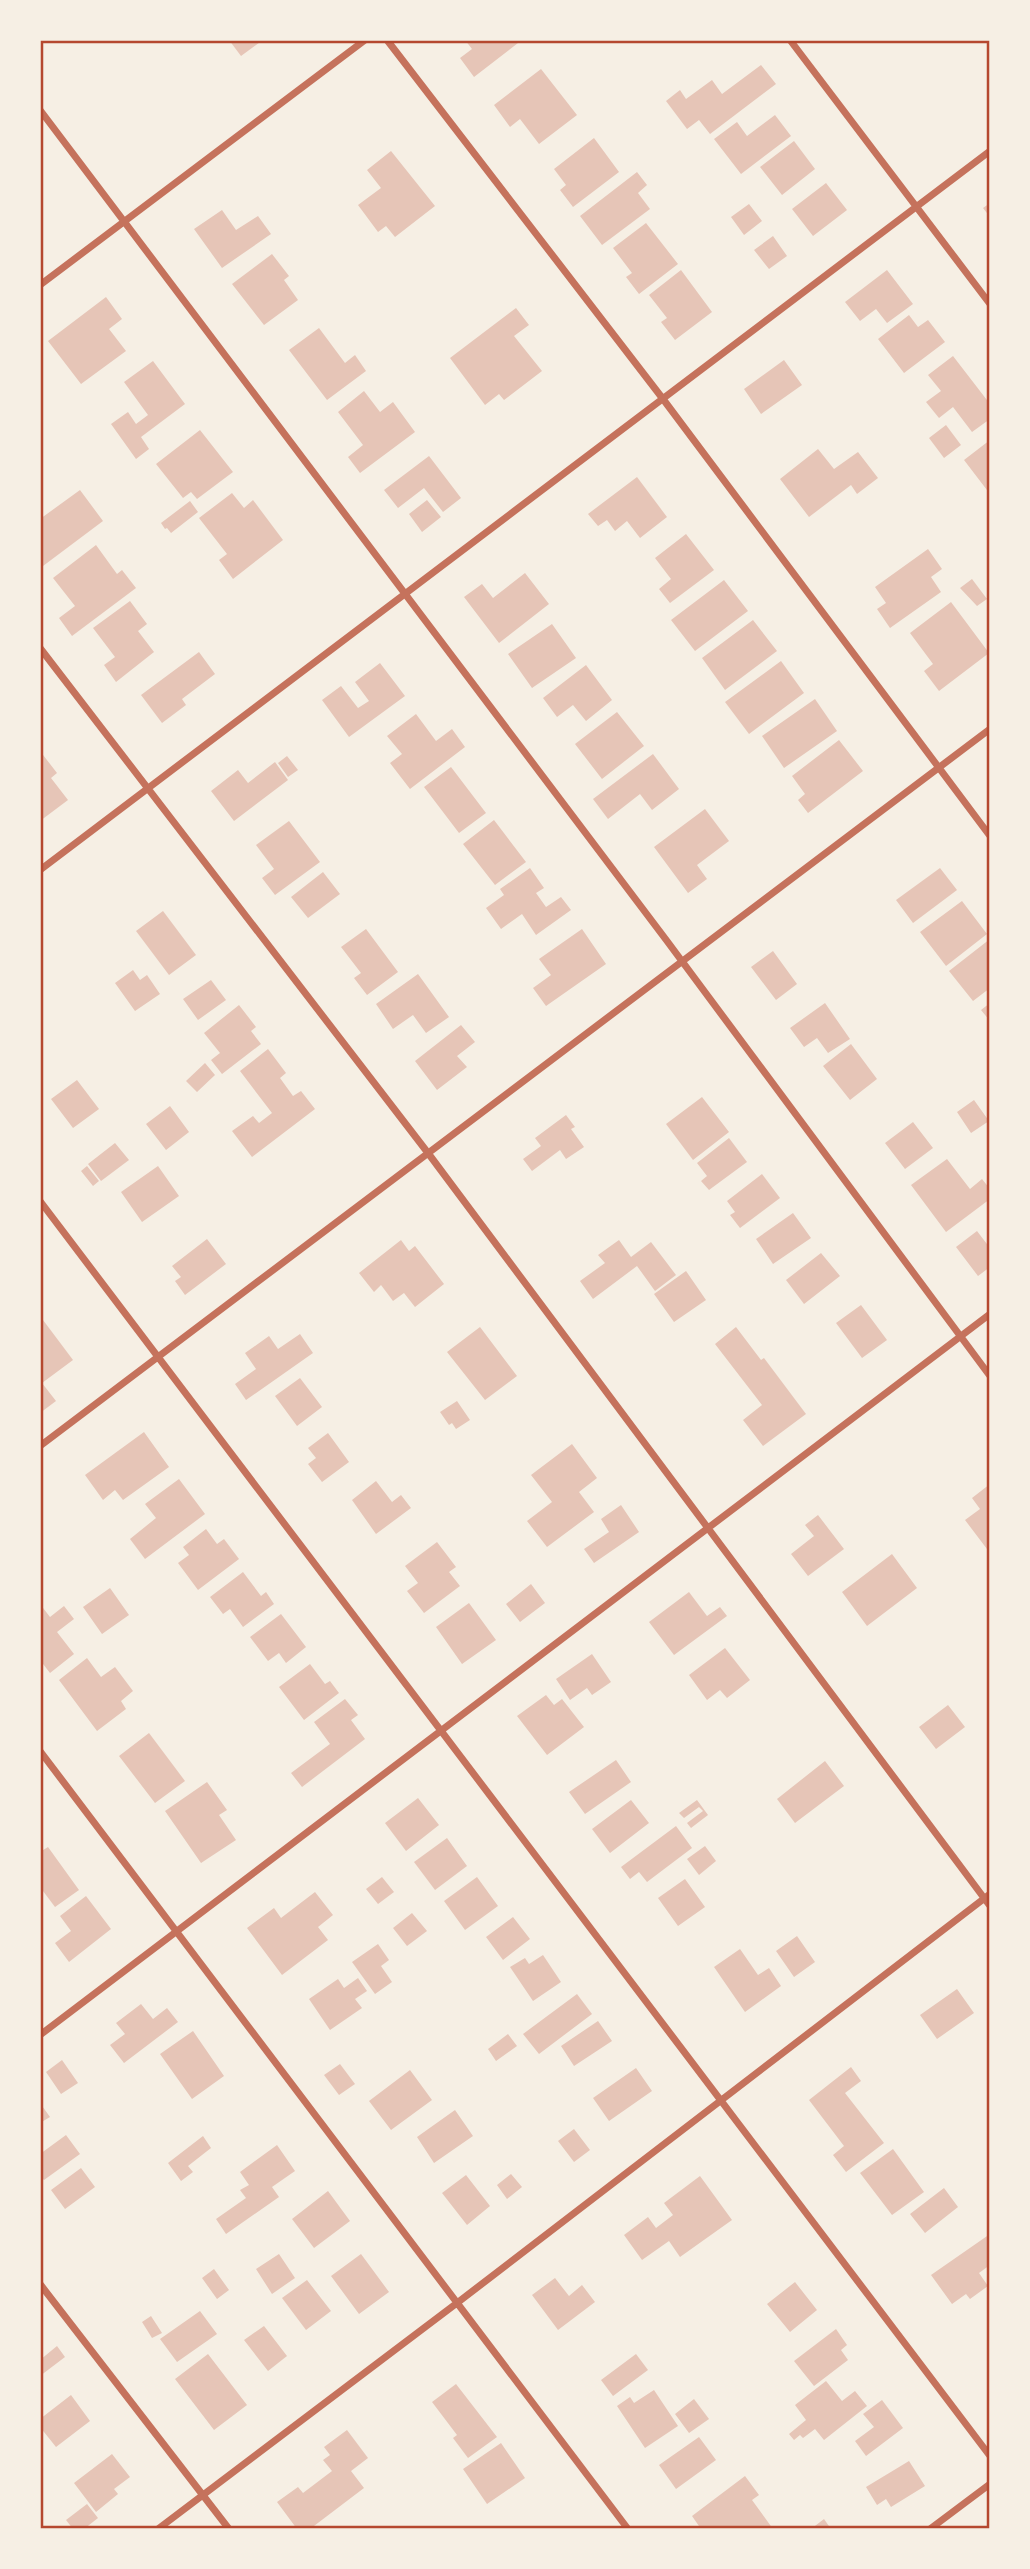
<svg xmlns="http://www.w3.org/2000/svg" width="1030" height="2569" font-family="Cabin,sans-serif">
<style>
.building{fill:#e6c5b7}
.lines{fill:none;stroke-linecap:round;stroke-linejoin:round}
.minor{stroke:#c5725c;stroke-width:7}
.neatline{fill:none;stroke:#b5482f;stroke-width:2.5}
</style>
<rect width="100%" height="100%" fill="#f6efe4"/>
<!-- building -->
<path class="building" d="M229,40H263L241,56Z
M465,40H516L518,43L474,77L460,58L472,49Z
M761,65L776,84L710,134L699,120L687,129L666,101L680,90L686,99L712,80L722,94Z
M541,69L577,115L539,144L520,119L510,127L494,105Z
M775,115L791,136L741,174L714,139L737,122L747,136Z
M594,138L619,172L573,207L560,190L566,185L554,169Z
M794,141L815,169L782,195L760,167Z
M391,151L435,206L395,237L386,226L378,232L358,205L381,188L367,170Z
M637,172L647,185L638,193L650,209L602,245L580,216Z
M826,183L847,210L813,236L792,209Z
M990,203V217L983,208Z
M749,204L762,221L744,235L731,217Z
M222,210L236,230L258,216L271,234L222,268L194,229Z
M646,223L678,264L639,294L626,277L632,273L613,248Z
M773,236L787,256L769,269L754,250Z
M272,254L289,276L284,280L298,300L264,325L232,284Z
M681,270L712,312L675,340L661,322L667,318L649,295Z
M887,270L913,304L887,323L876,309L860,321L845,302Z
M106,297L122,319L109,329L126,351L81,384L48,341Z
M516,308L529,325L514,336L542,371L504,400L499,394L485,405L450,358Z
M909,315L918,327L928,320L945,342L904,373L878,339Z
M319,328L345,363L355,355L366,371L327,400L289,350Z
M953,356L990,404V419L972,432L953,407L939,418L926,402L941,391L928,375Z
M784,360L802,385L761,414L744,389Z
M153,361L185,404L141,437L149,449L136,459L111,424L128,412L136,424L148,415L124,382Z
M364,391L380,412L393,402L415,432L360,473L348,457L363,445L338,412Z
M946,425L961,445L944,458L929,438Z
M200,430L233,472L197,499L191,492L183,498L156,464Z
M990,440V494L964,460Z
M818,449L834,469L858,452L878,478L857,494L851,485L809,517L780,479Z
M429,456L461,498L443,512L424,488L398,508L384,490Z
M637,477L667,517L640,538L627,521L615,531L607,520L598,526L588,514Z
M80,490L103,521L43,566L40,562V519Z
M232,493L244,508L253,500L283,540L233,579L219,560L227,554L199,518Z
M427,500L441,517L422,532L409,514Z
M190,501L198,512L171,533L167,528L165,529L161,523Z
M686,534L714,570L670,603L659,589L671,579L655,558Z
M96,545L117,574L122,570L136,588L72,636L59,618L75,606L53,578Z
M928,549L942,569L931,577L941,592L890,628L877,609L886,603L875,587Z
M525,573L549,604L499,643L464,597L482,584L493,598Z
M972,579L987,599L977,606L960,588Z
M724,580L748,611L695,651L671,620Z
M130,601L147,624L138,631L154,652L116,682L104,665L115,657L93,628Z
M951,602L989,653L939,691L924,671L933,664L910,633Z
M753,620L777,651L725,690L702,658Z
M552,624L576,658L532,688L508,654Z
M199,652L215,674L182,699L186,705L162,723L141,695Z
M781,661L804,693L749,734L725,702Z
M380,663L405,696L349,737L322,700L341,686L358,708L369,701L355,682Z
M586,665L612,700L586,721L573,705L557,717L543,698Z
M815,699L837,731L784,768L762,736Z
M617,712L644,746L602,779L575,744Z
M416,714L436,741L452,729L465,747L410,789L390,763L402,754L387,736Z
M839,740L863,771L808,813L798,800L805,794L792,776Z
M40,751L57,773L51,778L68,800L40,821Z
M653,754L679,789L652,810L640,794L608,819L593,799Z
M287,756L298,770L288,777L278,763Z
M275,762L288,780L234,821L211,791L238,770L248,783Z
M451,767L486,813L459,833L424,787Z
M705,809L729,841L697,865L707,879L688,893L654,847Z
M494,820L526,862L495,885L463,844Z
M289,821L320,862L275,895L262,878L274,869L256,845Z
M530,868L544,888L536,893L546,907L561,897L571,910L536,935L522,914L501,929L486,908L504,895L500,889Z
M940,868L957,890L913,923L896,900Z
M323,872L340,894L308,918L291,897Z
M962,901L987,934L946,966L920,932Z
M163,911L196,955L169,975L136,931Z
M366,929L398,972L367,995L354,978L361,973L341,947Z
M582,929L606,964L546,1006L533,988L551,975L539,959Z
M990,939V988L973,1001L949,971Z
M773,951L797,984L776,1000L751,967Z
M133,970L140,980L147,975L160,994L135,1011L115,983Z
M418,974L449,1017L426,1033L413,1015L393,1029L376,1004Z
M211,980L226,1000L198,1020L183,999Z
M825,1003L850,1039L828,1053L817,1038L804,1047L790,1028Z
M990,1003V1021L981,1010Z
M239,1005L256,1027L251,1031L261,1044L222,1074L211,1060L220,1053L204,1033Z
M461,1025L475,1042L457,1056L467,1067L437,1090L415,1061Z
M851,1044L877,1079L850,1100L823,1066Z
M268,1049L286,1073L280,1078L293,1096L301,1091L315,1109L252,1157L232,1131L253,1116L259,1123L272,1113L240,1071Z
M205,1063L215,1075L197,1092L186,1081Z
M77,1080L99,1109L73,1128L51,1099Z
M702,1097L729,1132L693,1160L666,1124Z
M974,1100L989,1121L971,1133L957,1112Z
M170,1106L189,1132L166,1150L146,1124Z
M566,1115L575,1127L571,1129L584,1147L566,1159L560,1150L532,1171L523,1159L541,1146L535,1138Z
M913,1122L933,1148L905,1169L885,1143Z
M729,1138L747,1162L709,1190L701,1181L707,1176L697,1163Z
M115,1143L129,1160L101,1181L88,1164Z
M947,1159L970,1189L982,1179L990,1189V1199L946,1232L911,1185Z
M87,1166L99,1181L93,1186L81,1171Z
M158,1166L179,1196L142,1222L121,1192Z
M762,1174L780,1198L740,1228L730,1215L735,1212L727,1201Z
M793,1213L811,1238L773,1264L756,1239Z
M977,1231L990,1248V1267L978,1276L956,1247Z
M207,1239L226,1264L185,1295L175,1281L181,1277L172,1266Z
M401,1240L409,1251L415,1246L444,1284L415,1307L404,1293L393,1301L381,1285L374,1292L359,1273Z
M619,1240L631,1257L651,1242L676,1275L655,1291L637,1266L593,1299L580,1281L605,1263L598,1255Z
M821,1253L840,1276L804,1304L786,1280Z
M686,1271L706,1300L674,1322L654,1294Z
M861,1305L887,1340L862,1358L836,1323Z
M40,1316L73,1360L42,1383L56,1401L40,1413Z
M480,1327L517,1376L485,1400L447,1352Z
M736,1327L761,1360L764,1358L806,1414L763,1446L743,1420L762,1405L715,1344Z
M300,1334L313,1353L246,1400L235,1384L256,1369L245,1353L269,1336L278,1349Z
M300,1378L322,1407L297,1426L275,1396Z
M457,1401L470,1420L456,1429L452,1423L449,1425L440,1412Z
M144,1432L169,1467L123,1500L115,1490L103,1500L85,1475Z
M328,1433L349,1462L322,1482L308,1464L316,1458L308,1448Z
M572,1444L597,1478L579,1492L594,1512L547,1547L527,1521L552,1502L531,1475Z
M179,1479L205,1514L145,1559L130,1539L156,1518L145,1504Z
M376,1481L392,1502L401,1495L411,1508L376,1534L352,1500Z
M990,1484V1553L965,1520L980,1509L972,1498Z
M621,1505L639,1532L594,1563L584,1549L609,1532L601,1519Z
M818,1515L844,1549L808,1576L791,1554L814,1536L805,1525Z
M206,1529L217,1544L224,1539L239,1559L198,1590L178,1563L189,1555L183,1547Z
M437,1542L456,1567L449,1572L460,1586L424,1613L407,1591L418,1583L405,1566Z
M892,1554L917,1588L867,1626L842,1592Z
M243,1572L261,1596L266,1592L274,1604L243,1627L230,1609L223,1614L210,1597Z
M531,1584L545,1603L520,1622L506,1604Z
M110,1588L129,1615L102,1634L83,1607Z
M689,1592L707,1616L720,1607L727,1616L674,1655L649,1622Z
M469,1603L496,1640L462,1664L436,1627Z
M40,1604L50,1617L64,1606L74,1619L57,1632L74,1654L50,1673L40,1660Z
M281,1614L306,1647L286,1663L279,1653L268,1661L250,1637Z
M725,1648L750,1680L727,1698L720,1690L707,1700L689,1675Z
M592,1654L611,1682L592,1695L587,1688L570,1700L556,1679Z
M87,1658L101,1677L115,1667L133,1691L121,1701L126,1709L97,1731L59,1680Z
M310,1664L325,1684L330,1681L339,1693L304,1720L279,1687Z
M546,1695L554,1705L562,1699L584,1727L547,1755L517,1716Z
M345,1699L358,1715L351,1720L365,1739L302,1787L291,1773L330,1744L314,1722Z
M948,1705L965,1727L936,1749L919,1727Z
M149,1733L185,1781L155,1803L119,1756Z
M616,1760L631,1782L585,1814L569,1792Z
M825,1761L844,1786L795,1823L777,1799Z
M207,1782L227,1810L219,1815L236,1840L201,1863L165,1811Z
M418,1798L439,1825L406,1851L385,1823Z
M631,1800L649,1823L610,1853L592,1829Z
M697,1800L708,1815L691,1828L687,1823L703,1811L699,1807L684,1818L679,1813Z
M676,1826L692,1848L647,1882L639,1872L630,1879L621,1867Z
M447,1838L467,1866L435,1890L414,1862Z
M705,1846L716,1861L699,1875L687,1859Z
M48,1847L79,1890L55,1907L43,1891L40,1893V1852Z
M382,1877L394,1892L378,1904L366,1889Z
M477,1877L498,1906L465,1930L444,1901Z
M685,1879L705,1907L678,1926L658,1898Z
M315,1892L333,1915L318,1927L328,1940L282,1975L247,1928L274,1908L281,1918Z
M86,1896L111,1929L69,1962L55,1943L71,1931L60,1916Z
M412,1913L427,1931L407,1946L393,1928Z
M513,1917L530,1939L503,1960L486,1937Z
M797,1936L815,1962L794,1977L776,1951Z
M378,1944L389,1960L381,1966L392,1982L375,1994L352,1962Z
M740,1949L758,1975L769,1968L781,1986L745,2012L714,1967Z
M543,1955L561,1982L533,2001L510,1967L525,1958L529,1964Z
M358,1978L367,1991L355,1999L362,2008L330,2030L309,1999L338,1979L344,1988Z
M957,1989L974,2013L937,2039L920,2015Z
M577,1994L592,2014L539,2054L523,2034Z
M141,2004L153,2019L167,2008L178,2022L124,2063L110,2045L125,2034L116,2023Z
M598,2021L612,2041L574,2066L561,2046Z
M193,2031L224,2076L192,2099L160,2054Z
M508,2034L517,2046L496,2061L488,2049Z
M62,2060L78,2083L61,2094L46,2072Z
M340,2064L355,2084L339,2095L324,2075Z
M851,2067L861,2081L845,2093L884,2143L846,2172L833,2155L844,2146L809,2100Z
M636,2068L652,2091L609,2121L593,2098Z
M410,2070L432,2100L391,2130L369,2101Z
M40,2103L50,2117L40,2123Z
M455,2110L473,2136L434,2163L417,2137Z
M574,2129L590,2150L574,2162L558,2141Z
M66,2135L80,2154L44,2180L40,2176V2154Z
M203,2136L211,2148L188,2166L193,2172L181,2181L168,2163Z
M277,2145L295,2171L272,2187L279,2197L226,2234L216,2219L246,2198L240,2190L249,2185L240,2172Z
M893,2149L924,2192L892,2215L860,2173Z
M81,2168L95,2187L65,2209L51,2190Z
M511,2174L522,2187L507,2199L497,2185Z
M466,2175L490,2206L467,2225L442,2193Z
M700,2176L732,2220L680,2257L669,2241L642,2260L624,2235L648,2217L656,2228L673,2215L664,2203Z
M944,2188L958,2207L925,2233L910,2214Z
M328,2191L350,2221L314,2248L292,2219Z
M990,2234V2265L979,2273L988,2286L970,2299L966,2294L952,2304L931,2275Z
M279,2254L295,2278L272,2294L256,2269Z
M361,2254L389,2292L359,2314L331,2276Z
M214,2269L229,2290L217,2299L202,2278Z
M555,2278L569,2296L582,2285L595,2302L558,2330L532,2295Z
M307,2280L331,2311L306,2330L282,2298Z
M795,2282L817,2310L790,2332L767,2304Z
M200,2311L217,2334L177,2362L160,2339Z
M151,2316L162,2333L152,2338L142,2322Z
M264,2326L287,2356L268,2371L244,2340Z
M836,2329L847,2345L841,2350L848,2360L814,2386L794,2361Z
M57,2346L65,2357L40,2376V2360Z
M208,2354L247,2405L214,2430L175,2379Z
M636,2354L648,2370L613,2396L601,2380Z
M826,2381L842,2401L855,2391L867,2406L824,2440L815,2429L803,2438L800,2435L794,2440L789,2434L806,2420L795,2405Z
M456,2384L497,2437L468,2458L453,2438L457,2435L432,2402Z
M654,2390L678,2426L645,2448L617,2406L630,2397L634,2403Z
M71,2395L90,2421L56,2447L40,2427V2419Z
M694,2399L709,2419L689,2433L675,2414Z
M882,2400L903,2428L866,2456L855,2441L874,2427L863,2414Z
M347,2430L368,2458L351,2471L364,2488L310,2529H297L277,2502L298,2487L303,2493L332,2471L323,2460L330,2455L324,2447Z
M699,2437L716,2460L676,2489L659,2465Z
M501,2443L525,2478L487,2504L463,2469Z
M112,2454L130,2477L114,2489L118,2494L96,2512L74,2483Z
M909,2461L925,2486L891,2507L886,2499L877,2505L866,2487Z
M745,2476L759,2495L752,2500L773,2529H720L718,2526L715,2529H701L692,2516Z
M87,2504L98,2518L84,2529H73L66,2520Z
M824,2519L831,2529H811Z"/>
<g class="lines">
<!-- minor -->
<path class="minor" d="M387,40L663,399L990,836
M790,40L990,304
M40,110L667,941L990,1376
M40,285L365,40
M40,648L428,1153L990,1906
M40,870L990,151
M40,1201L990,2456
M40,1446L990,729
M40,1751L628,2529
M40,2035L990,1314
M40,2284L229,2529
M158,2529L457,2303L990,1894
M930,2529L990,2484"/>
</g>
<!-- border -->
<rect width="1030" height="2569" fill="none" stroke="#f6efe4" stroke-width="84"/>
<rect x="42" y="42" width="946" height="2485" class="neatline"/>
</svg>
